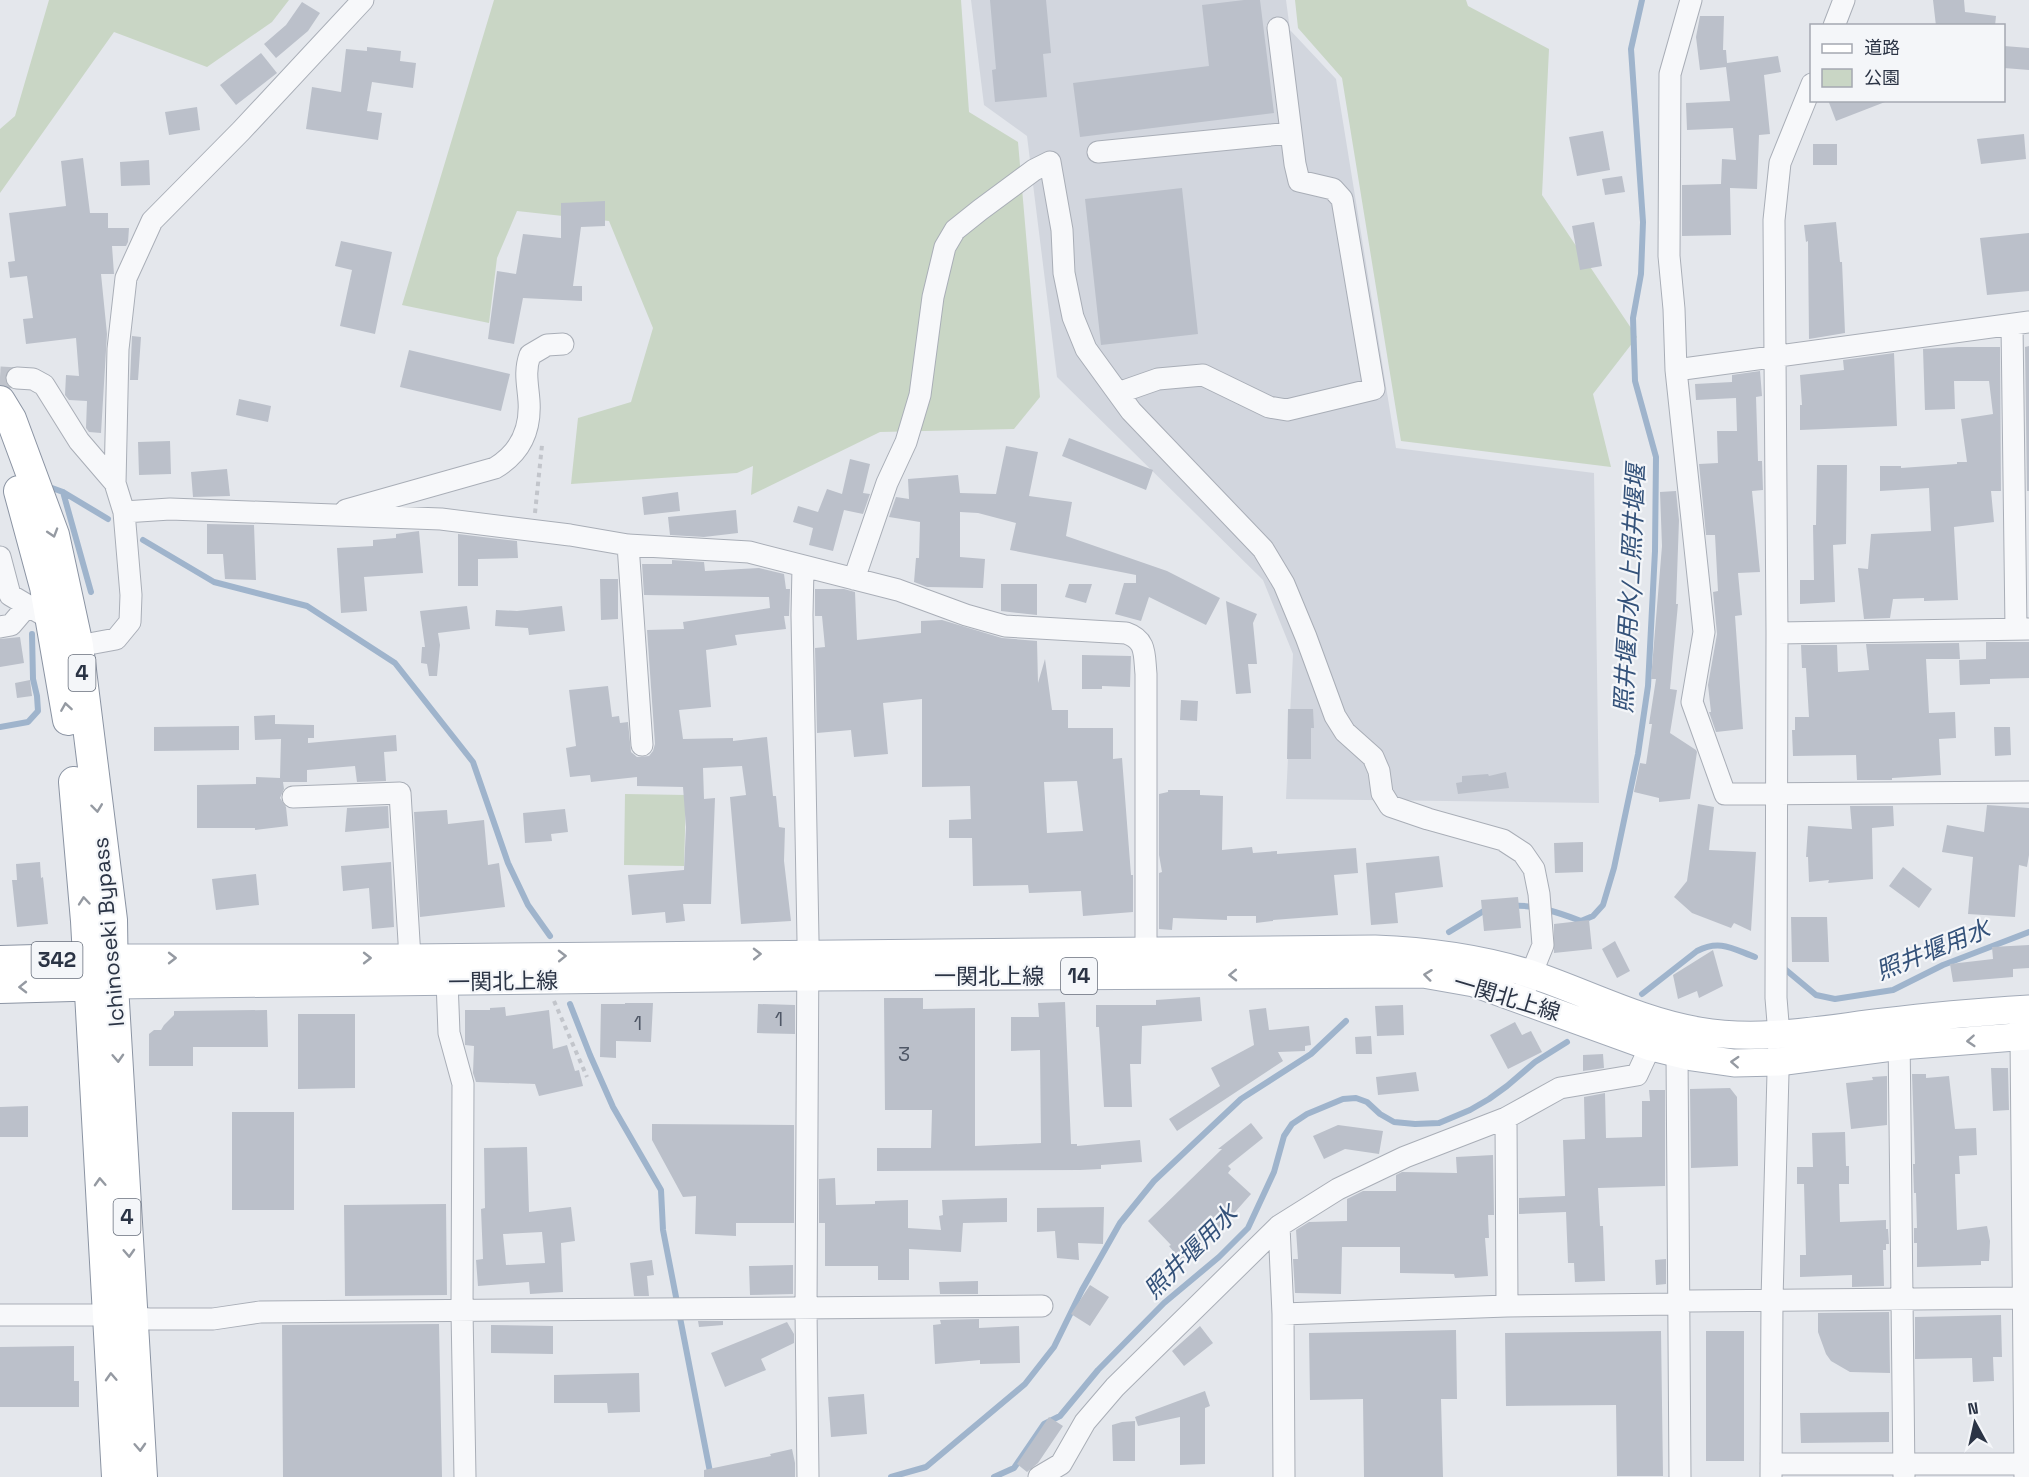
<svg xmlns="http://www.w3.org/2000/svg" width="2029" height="1477" font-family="'Space Grotesk','Noto Sans JP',sans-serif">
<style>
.built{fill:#d2d6de}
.green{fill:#c9d6c5}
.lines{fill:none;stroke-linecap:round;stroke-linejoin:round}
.stream{stroke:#9fb4cc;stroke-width:6}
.building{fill:#bbc0ca;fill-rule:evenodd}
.minor-tunnel{stroke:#bfc3cb;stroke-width:21;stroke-dasharray:21 10;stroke-linecap:butt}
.minor-casing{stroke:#a9aeb7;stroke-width:23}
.major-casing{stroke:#a3abb8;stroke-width:29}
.highway-casing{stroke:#8b94a3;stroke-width:32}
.path{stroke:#c2c5cb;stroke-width:4;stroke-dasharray:4.5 4.5;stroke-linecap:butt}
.minor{stroke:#f7f8fa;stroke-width:21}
.major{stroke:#fff;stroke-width:27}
.highway{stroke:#fff;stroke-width:30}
.oneway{stroke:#959aa2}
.labels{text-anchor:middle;stroke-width:4.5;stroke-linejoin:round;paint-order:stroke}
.number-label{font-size:20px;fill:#4f5766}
.shield{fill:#f4f6f9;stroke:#676e7b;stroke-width:1.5}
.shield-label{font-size:21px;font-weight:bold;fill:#2b3445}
.street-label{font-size:22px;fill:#2b3445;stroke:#f4f6f9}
.water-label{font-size:24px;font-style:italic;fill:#34527a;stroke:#f4f6f9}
</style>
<rect width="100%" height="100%" fill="#e4e7ec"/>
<!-- built -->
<path class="built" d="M971,0H1286L1290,30L1336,79L1396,448L1594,473L1599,803L1286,799L1293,654L1263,580L1057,377L1027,136L984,105Z"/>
<!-- green -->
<path class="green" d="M49,0H289L272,22L207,67L114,32L0,193V129L15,116Z
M494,0H961L969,112L1018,142L1040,397L1014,429L880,432L751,495L753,466L737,473L571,484L578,418L631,402L653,328L609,221L517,211L497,258L489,323L402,305Z
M1295,0H1466L1468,6L1549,49L1542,195L1637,337L1593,394L1611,467L1401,441L1342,78L1298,28Z
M625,794L686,795L684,866L624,865Z"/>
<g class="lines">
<!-- stream -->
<path class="stream" d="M52,488L63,492L108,519
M63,492L91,592
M143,540L214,582L307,606L395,663L473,762L508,863L528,905L550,936
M0,727L28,722L38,711L37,696L33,679L32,634
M1512,906C1534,904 1560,913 1581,921L1593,916L1603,905L1614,868L1638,754L1648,686L1655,551L1656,457L1635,381L1633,318L1641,274L1643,222L1631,49L1642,0
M1449,932L1487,909
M1786,970L1816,995L1835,999L1893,990L1943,965L2029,932
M1642,994L1697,951C1720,939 1733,949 1755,957
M570,1004L590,1055L613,1107L661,1190L663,1230L711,1477
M891,1477L926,1467L1025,1384L1054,1347L1082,1290L1120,1223L1154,1181L1241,1099L1311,1054L1346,1021
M994,1477L1014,1468L1044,1424L1060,1416L1098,1370L1164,1303L1219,1257L1248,1228L1274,1172L1284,1136L1292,1124L1307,1114L1343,1099L1356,1098L1367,1102L1380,1114L1394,1122L1415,1124L1439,1123L1470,1110L1489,1099L1507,1086L1535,1062L1567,1042"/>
</g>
<!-- building -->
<path class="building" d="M990,0H1046L1051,53L1043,54L1047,97L995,102L992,70L996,69Z
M1244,0H1260L1274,113L1080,137L1073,83L1209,66L1202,5Z
M1933,0H1964L1965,12L1996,16L1995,26H1936Z
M302,2L320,13L308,31L276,58L264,44L286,25Z
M1700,16H1724L1723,50H1726L1727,63L1778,56L1781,72L1764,75L1770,134L1759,135L1757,189L1730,188L1731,235L1682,236V185L1721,184L1722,159L1736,160L1733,128L1687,130L1686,103L1730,101L1726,67L1700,70L1696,37Z
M2004,46L2029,48V70L2004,68Z
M367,47L401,51L400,61L416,63L413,88L372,82L367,111L382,113L378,140L306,129L312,87L341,92L346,49L367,51Z
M261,53L277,73L236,105L220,85Z
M1828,100H1885V102L1836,121Z
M197,107L200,130L169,135L165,112Z
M1603,131L1610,170L1577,176L1569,137Z
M2024,134L2026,159L1981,164L1977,139Z
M1813,144H1837V165H1813Z
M83,158L90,213H108V228H129L128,242L126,246H112L114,274H101L107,334L101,433L89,432L86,428L87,401L69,400L65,395L66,375L79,376L76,338L26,344L23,319L33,318L27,276L10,278L8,262L15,261L9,213L66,206L61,161Z
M149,160L150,185L121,186L120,162Z
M1622,176L1625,192L1605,195L1602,179Z
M1182,188L1198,334L1101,345L1085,199Z
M605,201V226L581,227L573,286H582V301L523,298L514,344L488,339L497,271L516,274L523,234L561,238V203Z
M1594,222L1602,266L1580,270L1572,226Z
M1836,222L1840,262H1842L1845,333L1809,339L1808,241L1806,242L1804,225Z
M2029,233V291L1987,295L1980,238Z
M341,241L392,252L375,334L340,326L352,270L335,266Z
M132,336L141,337L138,380H130Z
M2029,346V491H2027L2025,347Z
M1958,347H2000L2001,491H1991L1994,522L1954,527L1958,600L1924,601V598L1893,599L1890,618L1864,619L1858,568L1868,569L1871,534L1931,531L1929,488L1880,491V466H1901V468L1957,464V462H1967L1961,419L1993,414L1989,381H1954L1955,409L1925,410L1923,349Z
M409,350L510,374L501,411L400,387Z
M1894,353L1897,426L1800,430V405H1802L1800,375L1844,370L1843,360Z
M1760,371L1762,396L1756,397L1758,461H1762L1763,490L1752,491L1760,572L1738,573L1742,615L1735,616L1743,729L1716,732L1709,712H1711L1708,685L1717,634L1713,592L1718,591L1715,535H1706L1699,464L1718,463L1717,431H1737L1736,398L1696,400L1695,384L1732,382V375Z
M239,399L271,406L268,422L236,415Z
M1069,438L1153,470L1146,490L1062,456Z
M170,441L171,474L139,475L138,442Z
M1006,446L1038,452L1029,496L1072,502L1066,536L1167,571L1220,598L1206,625L1149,597L1141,621L1115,614L1124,583H1136V575L1010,550L1016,523L978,513L960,512V557L985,559L983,588L927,587L914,582L916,558H919L920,522L889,517L896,497L909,499L908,479L958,475L960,493L996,494Z
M850,459L870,464L863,493L870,494L863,514L844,510L833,551L809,545L813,528L793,522L798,506L818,512L827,489L842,494Z
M1817,465H1847L1846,544L1833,545L1835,602L1800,604V580H1814L1813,525H1816Z
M227,469L230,496L193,497L191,472Z
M1676,491L1679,520L1676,604H1678L1670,689L1677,690L1670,733L1696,750L1697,752L1690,799L1659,802V798L1634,792L1640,763L1646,764L1652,724H1649L1656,679H1651L1662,546L1660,492Z
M678,492L680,511L644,515L642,497Z
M736,510L738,533L704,537L670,535L668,517Z
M207,524L254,525L256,580L225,579L223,554H207Z
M419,531L423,573L364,577L367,611L341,613L337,548L373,546V540L396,538V534Z
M458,534L517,541L518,558L478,559V586H458Z
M672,560L704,562L705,571L759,568L784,574L786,589H790L789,616H784L786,629L735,635L737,645L706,650L711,707L679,710L683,739L733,738V741L767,737L773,796H776L779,827L785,828L784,861L791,921L741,924L730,797L746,795L742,766L703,768L704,799L715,798L711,904H683L685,921L666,923L665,912L632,915L628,875L684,870L686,827L683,787L637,786V777L591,782L590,775L570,777L566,748L576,746L569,690L608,686L612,717L619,716L620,723L628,722L631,752L637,757L649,756L653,751L655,744L647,630L684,629L683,622L770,608L769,597L644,595L642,564H672Z
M600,579H618V619L601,620Z
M1001,584H1037V615L1001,611Z
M1069,584H1092L1086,603L1065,597Z
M815,589H844L855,592L857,640L921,633V621L942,620L1002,638L1037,641L1038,683L1045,659L1052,710H1068V728H1113V759L1122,758L1131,875H1133V912L1083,916L1081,891L1029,893L1028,885L973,886L972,838H949V820L971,819L970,786L922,787V699L883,703L888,754L854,757L851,730L817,733L815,648L825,647L822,616H815ZM1077,781L1083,831L1047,833L1044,782Z
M1226,601L1257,614L1253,623L1257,664H1248L1251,693L1236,694Z
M467,606L470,629L438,633L440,645L437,676H429L427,664L421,663L422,647H425L420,611Z
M562,606L565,631L529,635L528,628L495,626L496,610L517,611Z
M20,637L24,663L0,667V639Z
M1986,642H2029V678L1990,679V684L1960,685L1959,660L1986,659Z
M1959,643L1960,659H1926L1929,713L1955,712L1956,738L1939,739L1941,775L1892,778V780H1857L1856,755L1793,756L1792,730H1795V717H1809L1806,668H1802L1801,645H1837L1838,672L1869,670L1866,644Z
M1082,655L1131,656L1130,687L1102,686V689H1082Z
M30,680L32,696L17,698L15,683Z
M1181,700L1198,701L1197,721L1180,720Z
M1288,709H1313L1314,728H1311V759H1287Z
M275,715V724L314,725V738H308V743L396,735L397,751L384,752L386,781L357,782L355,766L307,770V782H283L284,789L280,798L286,807L288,826L255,830V828H197V785L256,784V777L280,778L281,739L255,740L254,716Z
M239,726V750L154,751V727Z
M1994,727H2010L2011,755L1995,756Z
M1506,772L1509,788L1458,794L1456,783L1462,782V776L1488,774L1489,776Z
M1168,790H1200V795L1223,796L1222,850L1252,847L1253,853L1277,851V854L1356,848L1358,873L1334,875L1338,915L1273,920V921L1256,923V916H1227V920L1173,918L1172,930L1159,929V873L1162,872L1159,855V794L1168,792Z
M1698,804L1714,807L1709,850L1756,852L1751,931L1734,923L1731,928L1692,913L1674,897L1687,881Z
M1987,805L2029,808V855L2027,867L2019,865L2015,917L1968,914L1973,857L1942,852L1947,825L1984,832Z
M388,806L389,828L345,832L347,808Z
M1850,806H1893L1894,826L1872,828L1873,879L1828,883L1829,880L1809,882L1808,857H1806L1808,826L1852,829Z
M565,809L568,832L551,834L552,841L525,843L523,813Z
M447,810L448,824L484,820L488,865L499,863L505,907L420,917L414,812Z
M1583,842V872L1555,873L1554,843Z
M1439,856L1443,887L1395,893L1398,923L1371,925L1366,863Z
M40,862L41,878L43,877L48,924L17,927L12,880H17L16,864Z
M391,862L394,927L372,929L369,888L343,891L341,866Z
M1903,867L1932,889L1919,908L1889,886Z
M256,874L259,905L216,910L212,879Z
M1518,897L1521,928L1484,931L1481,900Z
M1791,917H1827L1829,962H1792Z
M1589,920L1592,949L1554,953V924Z
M1615,941L1630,971L1617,978L1602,949Z
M2029,945V968L2013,969V977L1953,982L1950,964L1993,959L1992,947Z
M1713,950L1723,986L1699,998L1697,991L1678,999L1673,975Z
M1200,997L1202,1021L1142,1026L1141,1064H1130L1132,1107H1104L1099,1027H1096V1005H1156V1000Z
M884,998H923V1009L975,1008V1146L1041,1143L1040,1050L1011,1051V1017H1039L1038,1003L1065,1002L1071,1144H1077V1146L1140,1140L1142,1162L1101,1165V1169L1080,1170L877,1171V1148H931L932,1110H885Z
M625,1003H653L651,1042L616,1041V1058L600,1057L601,1004H625Z
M758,1004L795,1005V1034L757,1033Z
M1403,1005L1404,1035L1377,1036L1375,1006Z
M505,1007L506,1016L549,1010L553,1049L567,1045L575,1071L579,1070L583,1086L539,1096L535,1084L476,1082L473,1073L474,1046L465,1045V1010H490V1008Z
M1266,1008L1269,1030L1309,1026L1311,1045L1305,1046V1051L1278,1052L1283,1061L1177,1131L1169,1119L1220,1086L1211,1068L1254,1045L1249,1010Z
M267,1010L268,1047H193V1066H149V1034L154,1030H161L164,1025L174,1015V1011Z
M298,1014H355V1088L298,1089Z
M1515,1022L1522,1035L1531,1031L1542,1052L1508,1069L1490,1035Z
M1371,1036L1372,1054H1356L1355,1037Z
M1603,1054L1604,1068L1583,1071V1055Z
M1991,1068H2008L2009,1110L1993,1111Z
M1416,1072L1419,1091L1378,1095L1376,1077Z
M1912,1074H1926V1078L1949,1076L1955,1129L1976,1128L1977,1155L1959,1156L1960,1174H1955L1957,1230L1987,1226L1990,1241L1989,1261H1981V1265L1917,1267V1243H1914V1228H1917L1916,1193H1914L1913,1164H1915Z
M1887,1076V1125L1851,1129L1846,1083L1873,1080L1872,1077Z
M1730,1088L1737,1097L1738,1166L1691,1168L1690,1089Z
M1649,1090H1665V1186L1598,1188L1600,1226H1603L1605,1281L1575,1282L1574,1263H1568L1566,1212L1519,1214V1198L1565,1196L1563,1140L1585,1139L1584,1097L1605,1093L1606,1138L1642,1137V1101H1650Z
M28,1106V1137H0V1107Z
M232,1112H294V1210H232Z
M1251,1123L1263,1138L1228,1166L1231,1169L1228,1173L1251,1194L1228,1220L1231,1222L1181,1261L1169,1246L1171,1245L1148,1221L1222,1149H1218Z
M652,1124L794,1125V1223H736V1236L695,1234L696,1196L683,1197L652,1140Z
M1338,1125L1383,1131L1379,1154L1345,1149L1324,1159L1313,1136Z
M1845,1132L1846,1166H1849V1184H1839L1840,1222L1886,1220V1229H1888L1889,1244H1886V1250H1883L1884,1286L1852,1287V1275L1800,1277V1255H1806L1804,1184H1797V1167H1813L1812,1133Z
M527,1147L529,1212L571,1207L575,1241L561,1243L563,1292L530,1294L529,1282L478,1286L476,1260L483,1259L481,1209L485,1208L484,1148ZM542,1232L545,1263L506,1265L503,1234Z
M1493,1155L1494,1215H1488L1489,1238H1485L1488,1276L1455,1278L1454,1274L1400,1273V1247H1342L1341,1294L1295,1293L1293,1259H1298L1296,1230L1309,1222L1347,1221V1199L1363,1191H1396V1175L1402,1172L1457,1173L1456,1157Z
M835,1178L836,1205L875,1204V1201L908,1200V1228L941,1230L939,1216L943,1215L942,1200L1007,1198V1222L963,1223L961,1252L909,1249V1280H878V1266H825V1223H819V1179Z
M446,1204L447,1295L345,1296L344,1205Z
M1104,1207L1103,1244L1078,1243L1079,1260L1057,1258L1055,1231L1037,1232V1208Z
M1666,1259V1284L1656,1285L1655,1260Z
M652,1260L654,1275L647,1276L649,1296H634L630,1263Z
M793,1265V1294L750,1295L749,1266Z
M1159,1270L1168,1288L1154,1294L1146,1277Z
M978,1281V1294H940L939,1282Z
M1090,1285L1109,1297L1090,1326L1071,1314Z
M1889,1312L1890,1373L1850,1372L1831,1361L1826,1354L1818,1332V1313Z
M2001,1315L2002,1357H1993L1994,1381L1973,1382L1972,1358L1915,1359V1317Z
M979,1319V1328L1019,1326L1020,1363L980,1364V1360L935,1364L933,1325L941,1324L940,1320Z
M698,1321H723V1325L699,1327Z
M787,1322L794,1334V1343L761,1359L766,1370L725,1387L711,1353Z
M439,1324L442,1477H283L282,1325Z
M491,1325L553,1326V1354L491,1353Z
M1200,1326L1213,1343L1184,1366L1172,1351Z
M1456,1330L1457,1399H1441L1443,1477H1364L1363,1399L1310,1400L1309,1333Z
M1661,1331L1663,1476H1617L1616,1405L1506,1406L1505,1333Z
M1706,1331H1744V1461H1706Z
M74,1346V1381H79V1407H0V1347Z
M639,1373L640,1412L608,1413L607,1403H554V1375Z
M1205,1391L1210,1406L1205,1408V1464L1180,1465V1417L1138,1426L1135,1417Z
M864,1394L867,1434L831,1437L828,1397Z
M1889,1412V1442L1801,1443L1800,1413Z
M1049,1417L1063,1426L1038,1463L1027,1472L1017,1464Z
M1135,1421V1461H1113L1112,1425L1122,1422Z
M792,1449L795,1463V1477H704V1470L771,1456L770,1454Z"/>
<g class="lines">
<!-- minor-tunnel -->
<path class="minor-tunnel" d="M0,377L17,378"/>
<!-- minor casing -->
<g class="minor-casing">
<path id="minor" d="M1691,0L1670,74L1669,256L1674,309L1676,370L1704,632L1692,702L1725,794L2029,792
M1834,26L1844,0
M1098,152L1291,133
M2012,325L2016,629
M1676,370L2029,322
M17,378L33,379L44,385L79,441L115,483
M1118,393L1158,379L1203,375L1269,407L1287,410L1374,389L1342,199L1333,189L1299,181L1295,164L1278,28
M346,510L495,468C520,453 531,431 529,401C528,385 524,372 530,355L547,345L563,344
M124,512L170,509L441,519L570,535L628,545L749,552L898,590L966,615L1005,626L1126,633C1147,640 1144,655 1146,674V966
M628,545L642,745
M0,557L10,595L52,620
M803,567L802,615L808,940L806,1309L808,1477
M854,579L887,483L906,442L920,395L933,297L945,247L955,230L980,210L1034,170L1050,162L1062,230L1064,273L1073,317L1086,349L1131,411L1263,549L1284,584L1306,637L1335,716L1345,732L1373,757L1379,771L1382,793L1390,806L1428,819L1503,840L1523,853L1534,869L1539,894L1543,945L1526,987
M0,627L11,625L28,605
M1777,633L2028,629
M78,646L116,639L130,622L131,595L124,512L115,483L118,349L126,278L152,221L241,131L363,0
M293,797L400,793L410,958
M447,981L449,1033L463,1084L462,1311L465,1477
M2020,1022L2021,1037L2025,1477
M1899,1033L1904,1477
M1677,1054L1680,1477
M1506,1118L1507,1306
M1279,1226L1338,1189L1405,1157L1506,1118L1560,1088L1637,1075L1656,1034
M1283,1314L1507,1306L1678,1304L1688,1301L2022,1298
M0,1315H108L149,1319H213L260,1312L1042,1306
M1771,1464H2025
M1039,1477L1061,1464L1085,1422L1115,1387L1279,1226L1283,1314L1284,1477
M1771,1477L1772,1300L1779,1035L1776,998L1777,633L1774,220L1780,163L1812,84"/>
</g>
<!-- major casing -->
<g class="major-casing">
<path id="major" d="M114,958H410L1375,949C1428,951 1480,958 1531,974C1587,993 1640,1021 1699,1031C1760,1042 1823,1029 1884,1022C1932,1016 1981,1012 2029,1009
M113,985L807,977L1423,974L1474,983L1651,1047L1692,1057L1734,1063L1778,1062L1900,1046L2029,1036"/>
</g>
<!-- highway casing -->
<g class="highway-casing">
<path id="highway" d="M0,401L11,419L54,535L78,646L112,920L113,985L142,1477
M19,491L45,587L68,720
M74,782L86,921L117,1477
M0,961L108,958
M0,988L108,985"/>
</g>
<!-- path -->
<path class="path" d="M535,513L542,445
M554,1001L587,1077"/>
<!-- minor -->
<use href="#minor" class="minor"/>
<!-- major -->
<use href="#major" class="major"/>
<!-- highway -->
<use href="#highway" class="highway"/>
</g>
<!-- one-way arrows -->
<defs><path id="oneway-chevron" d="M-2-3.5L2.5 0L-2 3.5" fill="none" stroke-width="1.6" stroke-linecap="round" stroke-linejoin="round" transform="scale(1.5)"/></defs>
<g class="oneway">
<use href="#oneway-chevron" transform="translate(53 533) rotate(73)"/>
<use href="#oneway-chevron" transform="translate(66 707) rotate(-99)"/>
<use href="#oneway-chevron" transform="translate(97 808) rotate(83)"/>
<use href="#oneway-chevron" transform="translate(84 901) rotate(-95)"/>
<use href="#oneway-chevron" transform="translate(757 954) rotate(-1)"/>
<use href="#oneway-chevron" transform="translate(562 956) rotate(-1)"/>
<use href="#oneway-chevron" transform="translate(172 958)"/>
<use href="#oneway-chevron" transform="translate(367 958)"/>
<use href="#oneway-chevron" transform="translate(1233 975) rotate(179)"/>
<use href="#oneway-chevron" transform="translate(1428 975) rotate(-173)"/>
<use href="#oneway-chevron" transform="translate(23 987) rotate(179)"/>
<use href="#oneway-chevron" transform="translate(1971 1041) rotate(176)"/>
<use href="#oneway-chevron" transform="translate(118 1058) rotate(87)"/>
<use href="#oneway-chevron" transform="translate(1735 1062) rotate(-177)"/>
<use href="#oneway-chevron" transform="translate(100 1182) rotate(-93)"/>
<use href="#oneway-chevron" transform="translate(129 1253) rotate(87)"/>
<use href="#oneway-chevron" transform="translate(111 1377) rotate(-93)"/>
<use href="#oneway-chevron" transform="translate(140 1447) rotate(87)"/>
</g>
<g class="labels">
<!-- number labels -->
<g class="number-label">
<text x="779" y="1026">1</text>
<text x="638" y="1030">1</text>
<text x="904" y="1061">3</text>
</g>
<!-- shield labels -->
<g class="shield">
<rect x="68.5" y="655" width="27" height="36" rx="4.5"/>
<rect x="31.5" y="942" width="51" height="36" rx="4.5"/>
<rect x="1061" y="958" width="36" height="36" rx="4.5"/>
<rect x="113.5" y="1199" width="27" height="36" rx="4.5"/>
</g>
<g class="shield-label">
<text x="82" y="680">4</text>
<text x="57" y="967">342</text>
<text x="1079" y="983">14</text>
<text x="127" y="1224">4</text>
</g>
<!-- street labels -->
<g class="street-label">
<text transform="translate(108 932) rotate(-95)" y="8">Ichinoseki Bypass</text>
<text x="989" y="984">一関北上線</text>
<text transform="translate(503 981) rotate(-1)" y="8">一関北上線</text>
<text transform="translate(1507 997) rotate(17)" y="8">一関北上線</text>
</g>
<!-- water labels -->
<g class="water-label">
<text transform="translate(1630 589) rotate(-87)" y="8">照井堰用水/上照井堰堰</text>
<text transform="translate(1933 950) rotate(-22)" y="8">照井堰用水</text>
<text transform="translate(1191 1252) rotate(-45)" y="8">照井堰用水</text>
</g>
</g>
<!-- legend -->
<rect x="1810" y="24" width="195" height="78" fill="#f4f6f9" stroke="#a4a8b1" stroke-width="1.5"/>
<rect x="1822" y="44" width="30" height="9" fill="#ffffff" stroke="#a4a8b1" stroke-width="1.5"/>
<text x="1864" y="54" font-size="18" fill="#2b3445">道路</text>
<rect x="1822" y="69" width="30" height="18" fill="#c9d6c5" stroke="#a4a8b1" stroke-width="1.5"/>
<text x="1864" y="84" font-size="18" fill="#2b3445">公園</text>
<!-- north arrow -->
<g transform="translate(1975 1423) rotate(352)" stroke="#f4f6f9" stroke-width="4.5" paint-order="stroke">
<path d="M0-4.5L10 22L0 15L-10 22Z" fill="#2b3445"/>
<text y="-9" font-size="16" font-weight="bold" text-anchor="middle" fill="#2b3445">N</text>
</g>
</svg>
